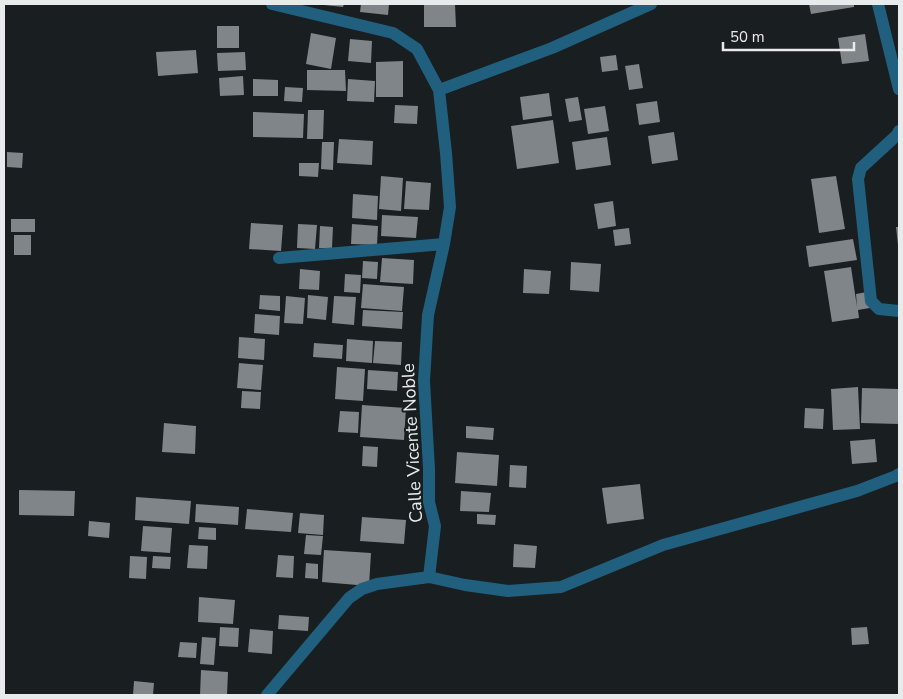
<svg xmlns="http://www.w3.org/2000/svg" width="903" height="699" font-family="'Nunito Sans',sans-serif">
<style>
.building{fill:#7f8588}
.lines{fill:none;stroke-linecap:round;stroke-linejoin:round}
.minor{stroke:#205f7e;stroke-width:12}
.labels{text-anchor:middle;stroke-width:4;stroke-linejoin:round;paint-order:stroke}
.street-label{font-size:18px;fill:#e7ebec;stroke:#191e20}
</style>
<rect width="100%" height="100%" fill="#191e20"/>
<!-- building -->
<path class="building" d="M324,4H344L343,7L324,5Z
M361,4H389L388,15L360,12Z
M424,4H455L456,27H424Z
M809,4H854V7L811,14Z
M217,26H239V48H217Z
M311,33L336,38L331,69L306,64Z
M865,34L869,61L842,64L838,38Z
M350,39L372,41L371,63L348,61Z
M196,50L198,73L158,76L156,52Z
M245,52L246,70L218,71L217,53Z
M616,55L618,70L602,72L600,57Z
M403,61V97H376V62Z
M639,64L643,88L629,90L625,66Z
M307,70H345L346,91L307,90Z
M243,76L244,95L220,96L219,78Z
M253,79L278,80V96H253Z
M348,79L375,81L374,102L347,101Z
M285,87L303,88L302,102L284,101Z
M549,93L552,116L523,120L520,97Z
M578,97L582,120L569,122L565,99Z
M657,101L660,122L639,125L636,104Z
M395,105L418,106L417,124L394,123Z
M605,106L609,131L588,134L584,109Z
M308,110H324L323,139H307Z
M253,112L304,114L303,138L253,137Z
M553,120L559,163L517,169L511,126Z
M674,132L678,160L652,164L648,136Z
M607,137L611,165L576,170L572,142Z
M339,139L373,141L372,165L337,163Z
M322,142H334L333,170L321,169Z
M7,152L23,153L22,168L7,167Z
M299,163H319L318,177L299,176Z
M381,176L403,178L401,211L379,209Z
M836,176L845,229L819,233L811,179Z
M406,181L431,183L429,210L404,209Z
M353,194L378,196L377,220L352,218Z
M613,201L616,226L598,229L594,204Z
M382,215L418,217L416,238L381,236Z
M11,219H35V232H11Z
M251,223L283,225L281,251L249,249Z
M298,224L317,225L315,249L297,248Z
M352,224L378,226L377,245L351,244Z
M320,226L333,227L332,248H319Z
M896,227H899V245H898Z
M629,228L631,244L615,246L613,230Z
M14,235H31V255H14Z
M853,239L857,260L809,267L806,246Z
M382,258L414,260L413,284L380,282Z
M363,261L378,262L377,279L362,278Z
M571,262L601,264L599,292L570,290Z
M851,267L857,307L856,294L867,292L870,308L858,310L859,318L832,322L824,271Z
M300,269L320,271L319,290L299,289Z
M524,269L551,271L549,294L523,293Z
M345,274L361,275L360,293L344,292Z
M363,284L404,287L402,311L361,308Z
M260,295L280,296V311L259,309Z
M308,295L328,297L326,320L307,318Z
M286,296L305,298L303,324L284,323Z
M334,296L356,297L354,325L332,323Z
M363,310L403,312L402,329L362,326Z
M255,314L280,316L279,335L254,333Z
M239,337L265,339L264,360L238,358Z
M347,339L373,341L372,363L346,361Z
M375,341L402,342L401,365L373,363Z
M314,343L343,345L342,359L313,357Z
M239,363L263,365L261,390L237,388Z
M337,367L365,369L363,401L335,399Z
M368,370L398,372L397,391L367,389Z
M858,387L860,429L833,430L831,389Z
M862,388L899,389V424L861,423Z
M242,391L261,392L260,409L241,408Z
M362,405L406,408L404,440L360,437Z
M805,408L824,409L823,429L804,428Z
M340,411L359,412L358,433L338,432Z
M164,423L196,426L195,454L162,452Z
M466,426L494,428L493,440L466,438Z
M875,439L877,462L852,464L850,441Z
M363,446L378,447L377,467L362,466Z
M457,452L499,455L497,486L455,483Z
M510,465L527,466L526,488L509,487Z
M640,484L644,519L607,524L602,488Z
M19,490L75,491L74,516L19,515Z
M461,491L491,493L489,512L460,511Z
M136,497L191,501L189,524L135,520Z
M196,504L239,507L238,525L195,522Z
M247,509L293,513L291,532L245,529Z
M300,513L324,515L323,535L298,533Z
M477,514L496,515L495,525L477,524Z
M362,517L406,520L404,544L360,541Z
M89,521L110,523L109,538L88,536Z
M143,526L172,528L170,553L141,551Z
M199,527L216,528V540L198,539Z
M306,535L323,536L321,555L304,554Z
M514,544L537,546L535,568L513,567Z
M189,545L208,546L207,569L187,568Z
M324,550L371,553L369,586L322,582Z
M278,555L294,556L293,578L276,577Z
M130,556L147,557L146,579L129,578Z
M153,556L171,557L170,569L152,568Z
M306,563L318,564V579L305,578Z
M199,597L235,600L233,624L198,622Z
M279,615L309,617L308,631L278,629Z
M220,627L239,628L238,647L219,646Z
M867,627L869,644L852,645L851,628Z
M250,629L273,631L272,654L248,652Z
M202,637L216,638L214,665L200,664Z
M180,642L197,643L196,658L178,657Z
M201,670L228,672L227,695H200Z
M134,681L154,683L153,695H133Z"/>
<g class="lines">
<!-- minor -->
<path class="minor" d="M272,4L393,33L417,49L439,90L446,153L450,207L444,244L428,315L424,381L429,469V502L435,526L429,577
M878,4L899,89
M439,90L552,48L651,4
M899,131L897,135L861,168L858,179L871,301L879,309L899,311
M279,258L444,244
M267,695L349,598L362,589L377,584L429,577L465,585L508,591L561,587L663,545L857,491L896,476L899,474"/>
</g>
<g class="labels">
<!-- street labels -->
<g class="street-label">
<text transform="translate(412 443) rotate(-93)" y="6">Calle Vicente Noble</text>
</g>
</g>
<!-- border -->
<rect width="903" height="699" fill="none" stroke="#e7ebec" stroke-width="10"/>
<!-- scale -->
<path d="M723 42v8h131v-8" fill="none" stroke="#e7ebec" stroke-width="2.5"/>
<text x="730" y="42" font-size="15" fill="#e7ebec" stroke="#191e20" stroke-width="4" paint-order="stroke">50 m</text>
</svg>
